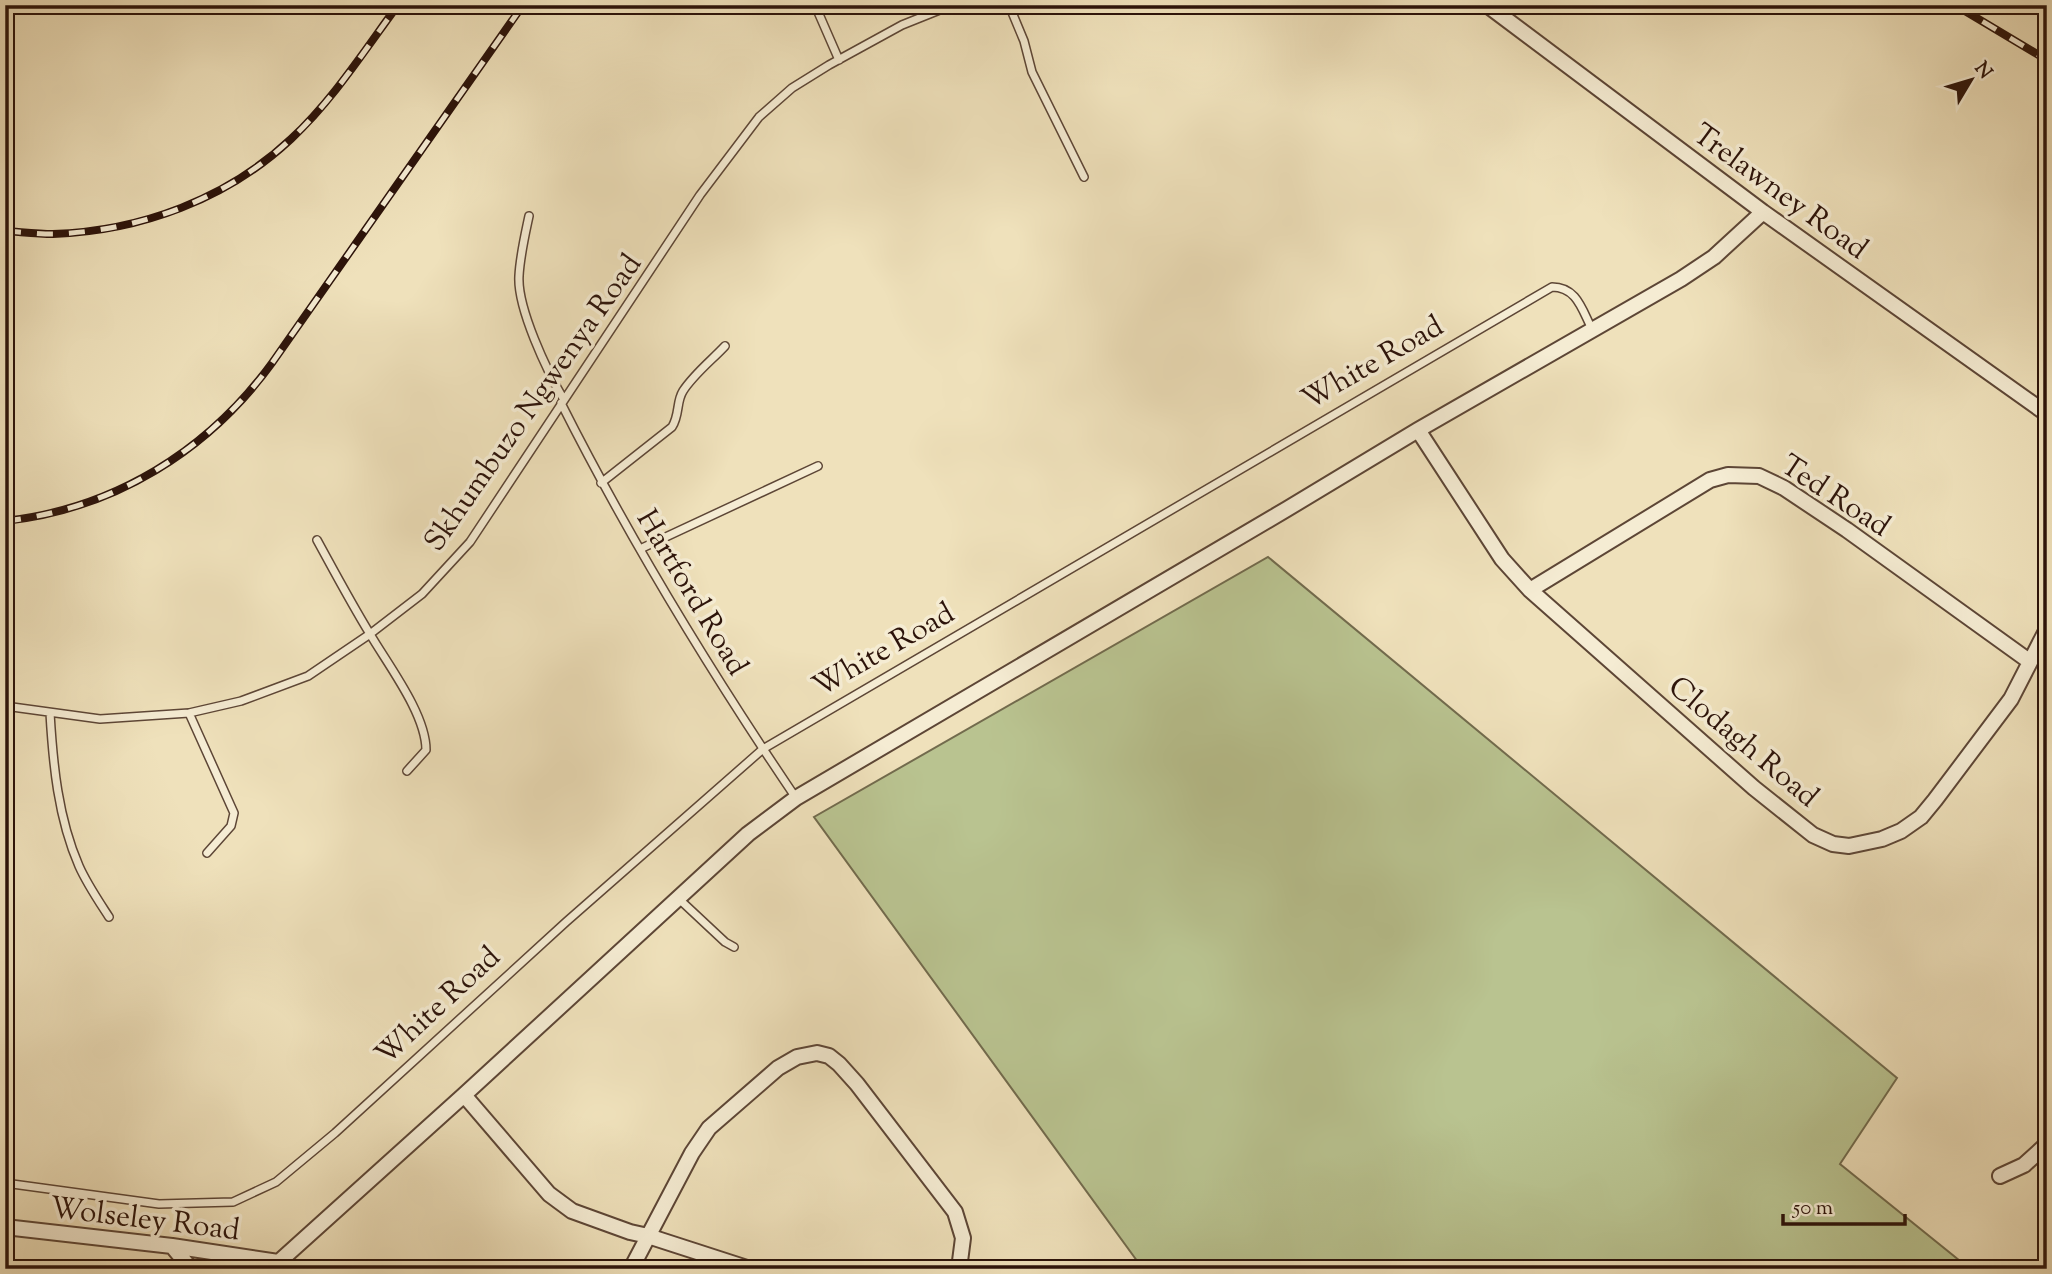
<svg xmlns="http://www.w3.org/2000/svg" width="2052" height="1274" font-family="'Sorts Mill Goudy',serif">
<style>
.green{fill:#b9c390;stroke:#726b4d;stroke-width:2}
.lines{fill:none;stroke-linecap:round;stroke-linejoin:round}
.service-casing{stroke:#5d4636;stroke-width:10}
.minor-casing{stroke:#5d4636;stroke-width:18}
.service{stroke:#f5ecd3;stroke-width:7}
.minor{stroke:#f5ecd3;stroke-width:14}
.rail-casing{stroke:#2c130a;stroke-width:8}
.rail{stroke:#f5ecd3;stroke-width:5;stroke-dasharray:16;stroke-linecap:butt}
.labels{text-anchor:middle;stroke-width:7;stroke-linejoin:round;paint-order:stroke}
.street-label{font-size:30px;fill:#2c130a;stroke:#f5ecd3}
</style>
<rect width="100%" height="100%" fill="#efe1bb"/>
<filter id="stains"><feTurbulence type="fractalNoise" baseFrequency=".00286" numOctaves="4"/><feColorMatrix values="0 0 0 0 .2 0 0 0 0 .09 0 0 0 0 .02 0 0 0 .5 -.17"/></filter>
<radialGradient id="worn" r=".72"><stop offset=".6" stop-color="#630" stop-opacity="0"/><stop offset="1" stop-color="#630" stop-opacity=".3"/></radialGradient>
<!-- green -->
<path class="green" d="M1268,557L1897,1078L1840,1164L1970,1269H1143L814,817Z"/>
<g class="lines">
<!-- service casing -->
<g class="service-casing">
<path id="service" d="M815,5L839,60
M1009,5L1024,41L1032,72L1084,177
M529,216C525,235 520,256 519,276C517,308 547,371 564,400
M561,403C630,540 710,671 796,798
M601,483L672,427C680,414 676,402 683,391C694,374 712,360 725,346
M317,540C334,571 351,603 370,634C388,665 426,714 426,750L407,771
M640,549L818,466
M5,706L100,719L189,713L241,701L308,676L370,634L422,594L470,542L700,195L759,117L792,88L829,65L902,25L952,5
M50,713C53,764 58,818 79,866C87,884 98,900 109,917
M189,713L234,813L231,826L207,853
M679,899L725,942L734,947
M5,1183L159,1204L233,1202L276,1182L335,1133L566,922L763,749L1552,287C1577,287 1582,310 1592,329"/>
</g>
<!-- minor casing -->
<g class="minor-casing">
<path id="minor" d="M1487,5L1763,212L2047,414
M1418,430L1502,559L1530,590L1754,788L1813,835L1833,844L1849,846L1882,839L1901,831L1921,817L1935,800L2011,699L2047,629
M1530,590L1710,480L1728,475L1759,476L1784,488L1847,530L2029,661
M464,1095L549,1194L572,1211L630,1232L648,1236L750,1269
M2000,1176L2024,1165L2047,1144
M5,1227L172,1246L278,1262
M172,1246L191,1269
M271,1269L464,1095L748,834L796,798L1287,509L1418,430L1681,279L1714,257L1763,212
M631,1269L692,1153L709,1128L778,1068L797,1057L817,1053L829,1056L839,1064L857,1084L955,1212L963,1238L959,1269"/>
</g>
<!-- service -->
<use href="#service" class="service"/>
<!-- minor -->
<use href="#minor" class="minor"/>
<!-- rail casing -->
<g class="rail-casing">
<path id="rail" d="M1955,5L2047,60
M5,231C21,232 37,234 53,234C141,231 227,199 291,139C333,100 364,51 398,5
M5,521C114,509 208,451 272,363L523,5"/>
</g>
<!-- rail -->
<use href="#rail" class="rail"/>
</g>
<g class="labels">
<!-- street labels -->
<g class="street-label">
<text transform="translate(1781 191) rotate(36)" y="10">Trelawney Road</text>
<text transform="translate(1372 362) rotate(-30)" y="10">White Road</text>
<text transform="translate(532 402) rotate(-55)" y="10">Skhumbuzo Ngwenya Road</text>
<text transform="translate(1836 495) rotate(33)" y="10">Ted Road</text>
<text transform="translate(693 592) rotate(59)" y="10">Hartford Road</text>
<text transform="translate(883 649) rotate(-30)" y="10">White Road</text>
<text transform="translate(1744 741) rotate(40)" y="10">Clodagh Road</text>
<text transform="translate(437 1005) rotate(-43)" y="10">White Road</text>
<text transform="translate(145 1218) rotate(7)" y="10">Wolseley Road</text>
</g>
</g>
<!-- margin -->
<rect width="2052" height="1274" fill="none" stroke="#efe1bb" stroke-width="28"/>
<rect x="7" y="7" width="2038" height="1260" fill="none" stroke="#2c130a" stroke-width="3.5"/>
<rect x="14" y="14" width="2024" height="1246" fill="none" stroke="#2c130a" stroke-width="2"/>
<!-- north arrow -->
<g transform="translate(1971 80) rotate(52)" stroke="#f5ecd3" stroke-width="5" paint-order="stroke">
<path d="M0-5L12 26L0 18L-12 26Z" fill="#2c130a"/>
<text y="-10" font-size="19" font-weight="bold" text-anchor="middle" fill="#2c130a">N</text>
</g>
<!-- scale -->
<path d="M1783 1214v10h122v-10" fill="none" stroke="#2c130a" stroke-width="3.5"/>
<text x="1793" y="1214" font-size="21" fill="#2c130a" stroke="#f5ecd3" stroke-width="5" paint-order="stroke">50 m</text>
<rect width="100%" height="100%" filter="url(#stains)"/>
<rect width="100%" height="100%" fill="url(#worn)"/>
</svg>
